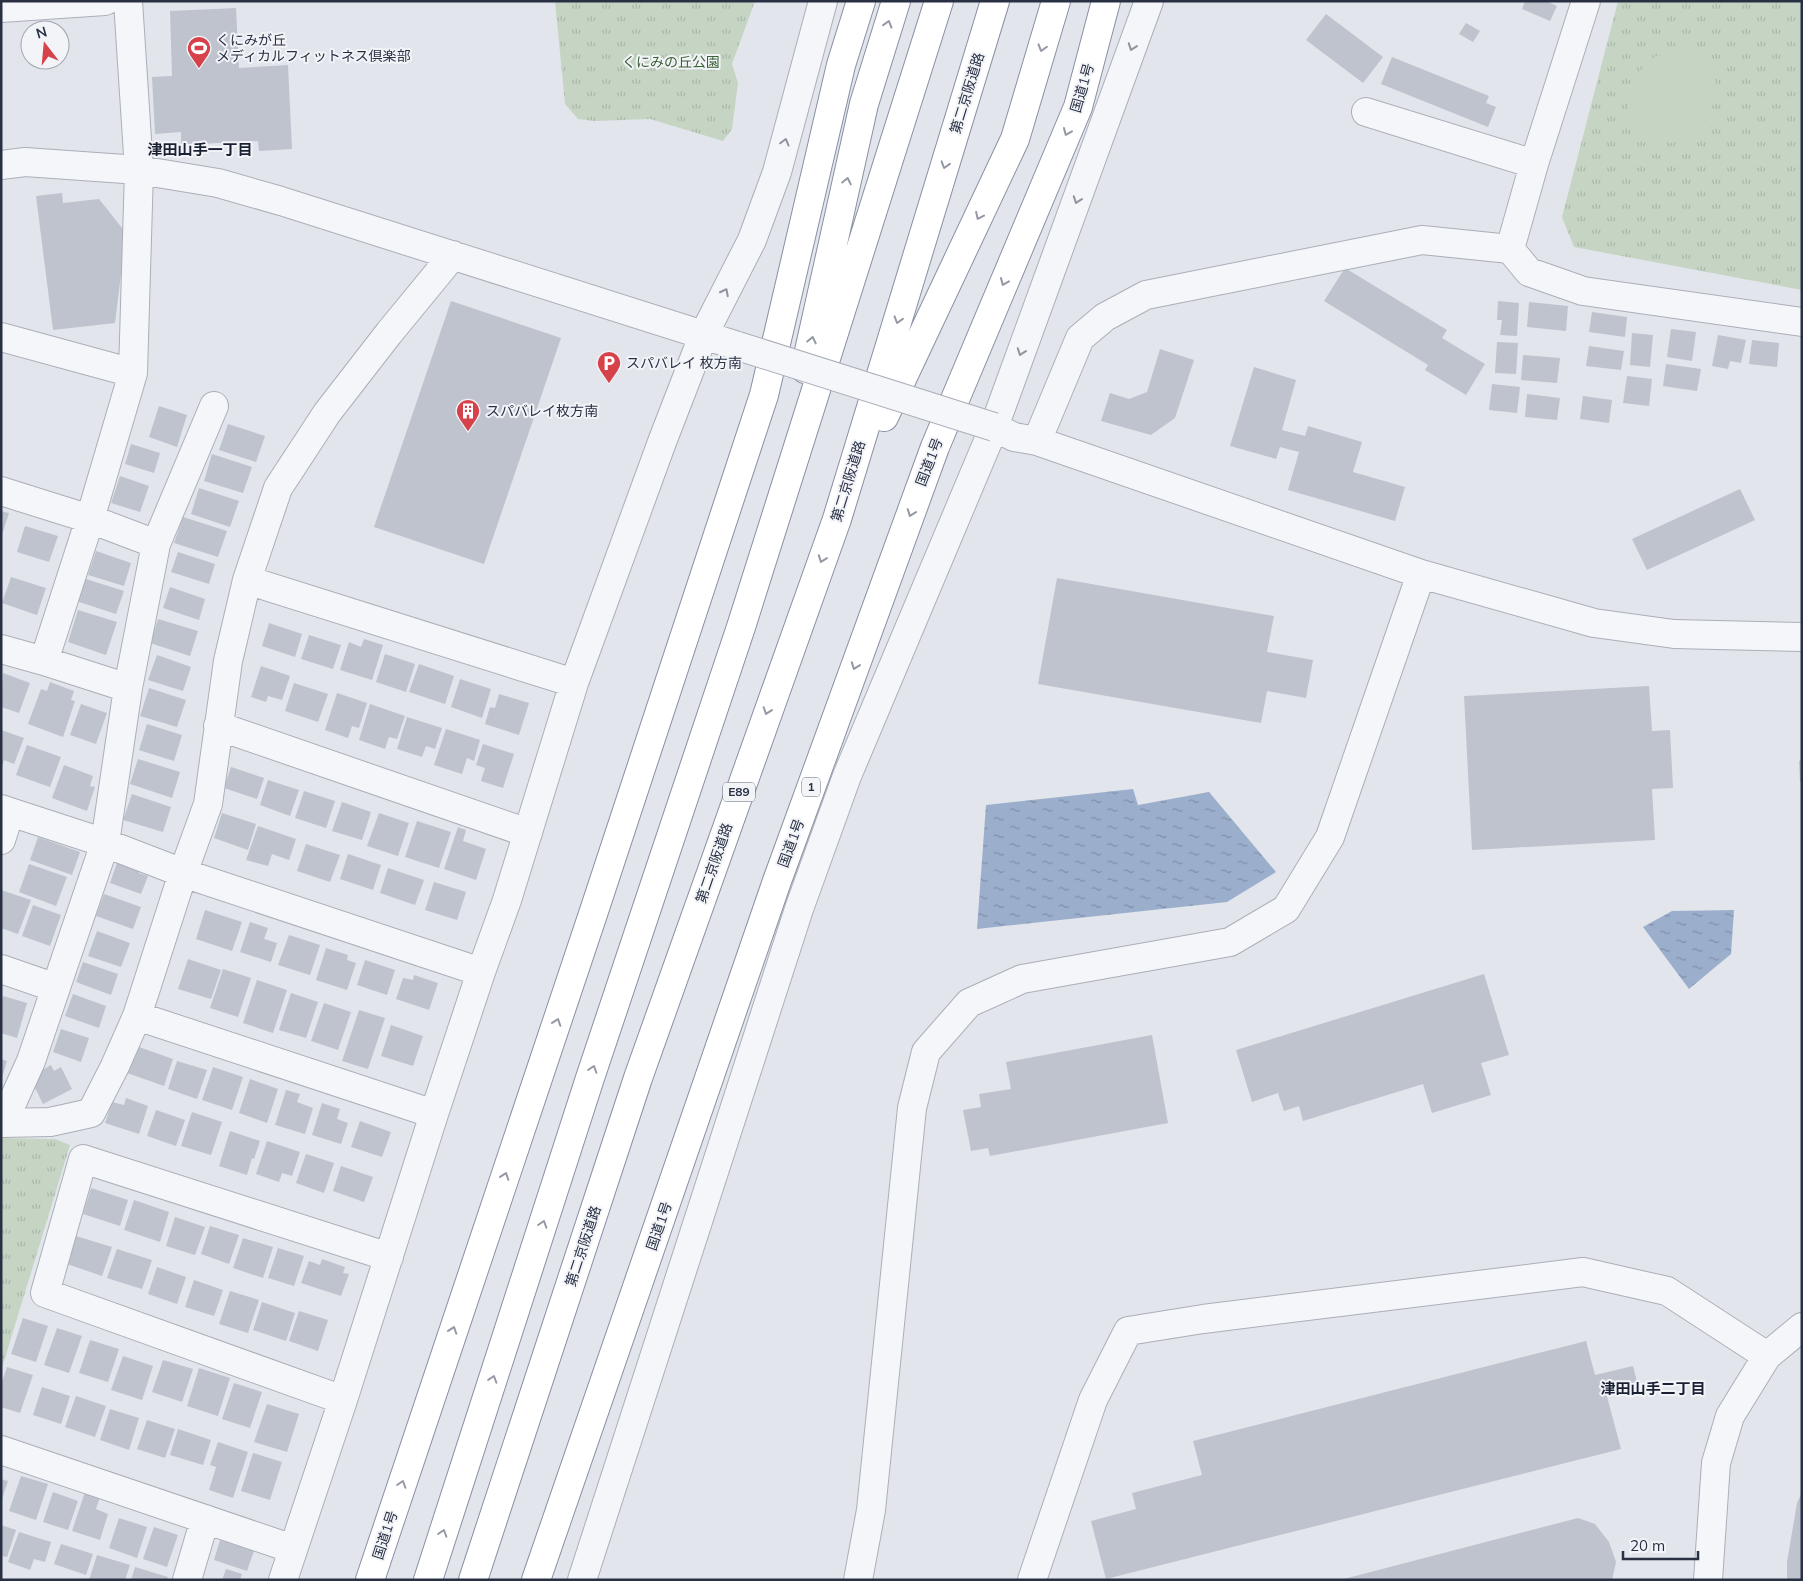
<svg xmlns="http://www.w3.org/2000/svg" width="1803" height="1581" font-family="Mulish,'Noto Sans JP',sans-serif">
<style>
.grass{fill:url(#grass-tufts)}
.pitch{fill:#c6d5c3}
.water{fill:url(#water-ripples)}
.building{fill:#bfc3ce}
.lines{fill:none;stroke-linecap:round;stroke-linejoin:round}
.minor-casing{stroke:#aaafb9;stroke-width:30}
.highway-casing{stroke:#8890a3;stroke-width:30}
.minor{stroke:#f5f6f9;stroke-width:28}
.highway{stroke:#fff;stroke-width:28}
.minor-bridge-casing{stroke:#aaafb9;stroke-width:30;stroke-linecap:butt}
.minor-bridge{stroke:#f5f6f9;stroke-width:28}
.oneway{stroke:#9498a2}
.oneway2{stroke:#8f939e}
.labels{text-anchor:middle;stroke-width:4;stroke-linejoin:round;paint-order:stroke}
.shield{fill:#f2f4f8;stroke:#656b7a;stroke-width:1}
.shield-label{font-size:12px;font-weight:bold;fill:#293044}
.poi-label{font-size:14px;fill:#293044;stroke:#f2f4f8;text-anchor:start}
.park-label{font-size:14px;fill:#3a6136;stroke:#f2f4f8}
.street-label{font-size:14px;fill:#293044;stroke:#f2f4f8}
.neighbourhood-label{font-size:15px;font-weight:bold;fill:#1b2135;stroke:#f2f4f8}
</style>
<defs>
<pattern id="grass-tufts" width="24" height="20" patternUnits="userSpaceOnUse" patternTransform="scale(1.25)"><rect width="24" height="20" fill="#c6d5c3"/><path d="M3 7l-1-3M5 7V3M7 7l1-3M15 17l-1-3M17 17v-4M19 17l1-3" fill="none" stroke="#aab7a9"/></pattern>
<pattern id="water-ripples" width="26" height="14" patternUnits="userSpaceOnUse" patternTransform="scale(1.25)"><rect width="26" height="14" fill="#9bafcd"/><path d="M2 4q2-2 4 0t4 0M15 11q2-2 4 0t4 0" fill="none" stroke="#7e8fa8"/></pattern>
</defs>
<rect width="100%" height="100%" fill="#e2e5eb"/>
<!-- grass -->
<path class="grass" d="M555,1H755L732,64L738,83L732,129L723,141L650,119L595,121L578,119L565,104Z
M1618,1H1802V290L1574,247L1562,217Z
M1,1138L55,1139L70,1145L1,1371Z"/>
<!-- pitch -->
<path class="pitch" d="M1685,52L1703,60L1715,78L1718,95L1701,127L1688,138L1671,143L1652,139L1639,129L1629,112L1626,92L1634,76L1656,56Z"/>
<!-- water -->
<path class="water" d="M1133,789L1138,805L1209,792L1276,872L1227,902L977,929L986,805Z
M1734,910L1731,954L1689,989L1643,927L1672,911Z"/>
<!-- building -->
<path class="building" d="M1525,1H1546L1557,6L1550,21L1522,9Z
M236,8L239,68L288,65L292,149L259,151L258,141L181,145V132L155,134L152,77L172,76L170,11Z
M1326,14L1383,57L1363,83L1306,40Z
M1466,23L1480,31L1473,42L1459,34Z
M1392,57L1489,96L1486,103L1496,107L1488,127L1381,84Z
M62,193L63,203L99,199L126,233L115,323L53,330L36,196Z
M1345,268L1447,330L1442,338L1485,364L1466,395L1425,370L1428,365L1324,301Z
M451,301L561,338L484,564L374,527Z
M1498,301L1519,303L1517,336L1500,335L1502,320H1497Z
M1529,302L1568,306L1566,331L1527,327Z
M1592,312L1627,317L1625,337L1589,332Z
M1671,329L1696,332L1692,361L1667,357Z
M1632,333L1653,335L1650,367L1630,365Z
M1718,335L1746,340L1741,363L1730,361L1728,369L1712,366Z
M1752,340L1779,343L1777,367L1749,364Z
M1497,342L1518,343L1516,374L1495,373Z
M1589,346L1624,351L1621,370L1586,366Z
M1160,349L1194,360L1175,418L1151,435L1101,421L1110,393L1129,399L1147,392Z
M1523,355L1560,358L1557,383L1521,380Z
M1666,364L1701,369L1697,391L1663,386Z
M1254,367L1296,380L1282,430L1305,436L1308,426L1362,442L1353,472L1405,487L1395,521L1288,490L1299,452L1280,447L1276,459L1230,446Z
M1627,376L1652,379L1649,406L1623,403Z
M1492,384L1520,387L1517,413L1489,410Z
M1527,394L1560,398L1557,420L1525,417Z
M1583,396L1612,400L1609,423L1580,419Z
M159,406L187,415L177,447L149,437Z
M228,424L265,436L256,462L219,450Z
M131,444L160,453L154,473L125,464Z
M212,454L252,467L243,493L204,481Z
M120,476L149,486L140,512L111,503Z
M199,488L239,501L230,527L191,514Z
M1740,489L1755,520L1647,570L1632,539Z
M1,511L9,513L2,535H1Z
M183,517L227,531L218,557L174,543Z
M25,526L58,536L49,562L17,552Z
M96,551L131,563L124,586L88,575Z
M178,552L215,564L209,584L171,572Z
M11,577L46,588L37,615L2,603Z
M83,578L124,591L116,614L76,601Z
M1057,578L1274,616L1267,652L1313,660L1306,698L1267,691L1261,723L1038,684Z
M170,587L205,599L199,620L163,608Z
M78,610L117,622L106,655L68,642Z
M158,619L198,631L190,656L150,643Z
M269,623L302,634L295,657L262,646Z
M309,635L341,645L333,669L301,659Z
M364,639L383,645L372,680L340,670L349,642L361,647Z
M385,654L415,664L406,692L376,682Z
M157,655L191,667L183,691L148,680Z
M419,664L454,676L445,704L409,692Z
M261,666L290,676L282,700L268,696L266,702L251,697Z
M3,673L30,683L19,713L1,707Z
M460,679L491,689L482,718L451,707Z
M50,682L74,691L71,700L75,701L63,737L28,724L41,689L47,691Z
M294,683L328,694L318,722L285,711Z
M1649,686L1652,731L1670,730L1673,788L1652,789L1655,840L1472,850L1464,696Z
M149,688L186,700L177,727L140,716Z
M337,693L367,703L359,728L352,726L348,738L325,730Z
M499,694L529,703L519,735L485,724L490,707L495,708Z
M81,704L107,713L96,744L70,735Z
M370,704L405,716L397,739L389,737L385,749L359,740Z
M407,717L442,728L435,749L426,746L422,757L397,749Z
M147,724L182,735L174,761L139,750Z
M446,729L480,740L474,761L467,758L462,774L434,765Z
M1,730L24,738L14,764L4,760L2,768Z
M483,744L514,754L503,788L481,781L485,768L476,765Z
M27,745L61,757L50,787L16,775Z
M138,759L180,772L172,798L130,784Z
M1802,760V782H1800L1799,761Z
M64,765L93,776L90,786L95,787L87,811L52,798Z
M231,767L264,778L257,799L224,788Z
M268,780L299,790L290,816L260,805Z
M304,791L335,801L326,828L295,818Z
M132,794L171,807L163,832L123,820Z
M342,802L371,812L362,840L332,831Z
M222,813L256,824L248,850L214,838Z
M379,813L409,823L398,856L367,846Z
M417,821L451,832L439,868L405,857Z
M258,826L296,839L289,860L272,854L268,866L246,860Z
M458,827L466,830L463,841L486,849L476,880L444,869Z
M38,837L80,852L72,875L30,860Z
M306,844L340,855L330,882L297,871Z
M348,854L381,865L373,890L340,879Z
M119,857L142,865L139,873L148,876L141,894L110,883Z
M29,864L67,877L56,906L19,892Z
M388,868L424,880L415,905L380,893Z
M434,882L466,892L457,920L425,910Z
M1,890L31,900L18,934L1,928Z
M104,894L141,907L133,929L96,916Z
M33,905L61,915L50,946L22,936Z
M205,910L242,922L232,951L196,939Z
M250,922L268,928L264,939L277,943L271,962L240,952Z
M97,931L130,943L121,967L88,956Z
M289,935L320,945L310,975L278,965Z
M326,948L348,955L347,960L356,963L347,990L316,980Z
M188,959L221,970L211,999L178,989Z
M365,960L395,970L387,995L357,985Z
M83,962L118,974L111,995L76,982Z
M223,969L251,978L238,1017L210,1008Z
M1484,974L1509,1055L1481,1063L1491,1095L1432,1113L1423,1084L1303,1121L1299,1106L1284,1111L1278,1093L1252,1102L1236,1050Z
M414,975L438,983L429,1010L396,999L403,978L413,980Z
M257,980L287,990L273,1033L243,1023Z
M291,993L318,1002L306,1038L279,1030Z
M73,994L106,1006L99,1028L65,1016Z
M3,996L27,1003L17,1038L1,1033V1002Z
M324,1003L351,1012L338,1050L311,1041Z
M359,1010L385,1018L368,1069L342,1061Z
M391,1025L423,1036L413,1066L381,1056Z
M61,1029L89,1038L81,1062L53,1052Z
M1152,1035L1168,1123L990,1156L988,1148L971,1151L963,1110L981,1107L979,1094L1011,1089L1006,1062Z
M136,1046L173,1059L164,1086L127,1073Z
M1,1059L7,1061L2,1078H1Z
M177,1061L207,1070L197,1099L168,1089Z
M51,1065L54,1071L61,1067L72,1089L43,1104L32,1082L38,1079L35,1074Z
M213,1067L243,1077L232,1110L202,1100Z
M250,1079L278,1089L267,1123L239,1113Z
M286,1090L300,1094L297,1102L313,1108L305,1134L275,1125Z
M126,1098L148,1106L139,1134L105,1123L112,1102L124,1105Z
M322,1103L340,1109L337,1119L348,1123L341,1144L312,1135Z
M156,1110L185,1120L176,1146L147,1136Z
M192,1112L222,1122L211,1155L181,1146Z
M360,1121L391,1132L382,1157L351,1147Z
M230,1131L260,1141L254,1159L252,1158L247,1175L219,1166Z
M267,1141L300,1152L292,1176L282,1173L279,1182L256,1174Z
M306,1154L334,1163L324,1193L296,1183Z
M341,1166L373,1177L364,1202L333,1191Z
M91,1188L128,1200L120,1226L83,1214Z
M134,1200L169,1212L160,1242L124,1230Z
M175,1217L205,1227L195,1255L166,1246Z
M210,1226L239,1235L229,1264L201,1254Z
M76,1236L112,1247L102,1276L67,1264Z
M243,1238L273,1247L263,1278L233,1268Z
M278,1248L304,1256L294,1286L268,1278Z
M117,1249L152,1260L142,1289L107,1278Z
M322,1259L345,1267L343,1273L349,1274L341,1296L301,1283L309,1261L320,1265Z
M157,1267L186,1277L177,1304L148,1294Z
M194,1280L223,1290L214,1316L185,1307Z
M230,1291L259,1300L248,1333L219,1324Z
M262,1302L295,1313L286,1341L253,1330Z
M299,1311L328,1320L318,1351L289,1341Z
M23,1318L48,1326L36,1362L11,1354Z
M57,1328L82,1336L69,1373L44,1365Z
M90,1340L119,1349L108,1382L79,1373Z
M1586,1341L1595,1375L1633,1366L1637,1382L1605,1389L1621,1449L1106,1579L1091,1521L1136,1509L1132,1493L1202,1475L1193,1441Z
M123,1356L153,1366L142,1400L111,1390Z
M163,1360L193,1369L182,1402L152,1392Z
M7,1367L33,1375L20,1413L1,1407V1385Z
M199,1368L230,1378L218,1416L187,1406Z
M234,1383L262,1392L250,1428L222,1419Z
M42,1387L70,1396L61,1424L33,1415Z
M76,1396L106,1406L95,1437L65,1427Z
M267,1404L299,1414L287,1452L254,1442Z
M110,1409L139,1418L129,1450L100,1440Z
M147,1420L175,1429L165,1458L137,1449Z
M178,1429L211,1440L203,1465L170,1455Z
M218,1442L248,1452L233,1498L209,1490L216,1467L210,1465Z
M253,1453L282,1462L270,1500L241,1491Z
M21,1476L48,1484L36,1520L9,1511Z
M1,1479L8,1481L2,1499H1Z
M86,1489L101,1494L96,1509L108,1514L100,1540L72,1531Z
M53,1492L78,1501L68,1530L43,1522Z
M1802,1492V1580H1787V1562L1797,1503Z
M119,1518L147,1527L137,1558L109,1548Z
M1578,1518L1595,1524L1609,1542L1616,1562L1612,1580H1340Z
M1,1525L16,1530L7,1557L1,1556Z
M154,1527L178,1535L167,1567L143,1559Z
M19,1532L51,1542L45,1562L34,1559L30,1570L8,1562Z
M220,1540L254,1551L247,1571L214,1560Z
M61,1544L93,1554L86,1575L54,1564Z
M97,1555L130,1565L125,1580H89Z
M135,1567L168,1577L167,1580H131Z
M226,1569L242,1574L240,1580H222Z"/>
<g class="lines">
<!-- minor casing -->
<g class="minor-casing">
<path id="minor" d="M1,8L105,1
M1366,112L1534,164
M1,165L25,162L139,170L218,183L281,201L738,346
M1510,249L1534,164L1586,1
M1,337L133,373
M994,427L1014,437L1037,441L1421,574L1594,623L1674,634L1802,637
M1037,441L1080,338L1105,317L1146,295L1422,240L1510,249L1529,272L1583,291L1802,322
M1,491L90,519L156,544
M247,580L574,683
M1,649L44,661L90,519L133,373L139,170L128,1
M44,661L128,688
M218,726L528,833
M1,809L10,812L1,840
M10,812L105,843L183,873L208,804L228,661L247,580L278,488L327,413L389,333L453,255
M1,969L56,988
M434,1114L137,1016L183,873L481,972
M1,1123L50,1122L91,1113L115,1066L137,1016
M3,1123L31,1061L105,843L128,688L156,544L214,406
M343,1400L45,1293L83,1159L389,1257
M1,1450L293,1549
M187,1580L205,1519
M283,1580L343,1400L434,1114L481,972L507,900L574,683L662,442L703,336L752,240L777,172L823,1
M582,1580L799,909L847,776L994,427L1149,1
M858,1580L871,1510L912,1108L926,1052L969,1003L1022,979L1230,942L1286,909L1330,837L1421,574
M1032,1580L1093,1400L1128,1331L1203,1319L1583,1272L1667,1291L1767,1356
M1708,1580L1716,1463L1730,1416L1767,1356L1802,1327"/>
</g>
<!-- highway casing -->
<g class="highway-casing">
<path id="highway" d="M805,369L864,104L896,1
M884,417L1015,139L1056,1
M370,1580L594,911L764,395L841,65L861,1
M428,1580L590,1078L741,627L939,1
M473,1580L638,1078L837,519L995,1
M536,1580L777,881L935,447L1078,107L1106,1"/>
</g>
<!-- minor -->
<use href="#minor" class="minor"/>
<!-- highway -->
<use href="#highway" class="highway"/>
<!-- minor-bridge casing -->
<g class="minor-bridge-casing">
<path id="minor-bridge" d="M738,346L994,427"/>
</g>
<!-- minor-bridge -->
<use href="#minor-bridge" class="minor-bridge"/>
</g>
<!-- one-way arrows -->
<defs><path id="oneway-chevron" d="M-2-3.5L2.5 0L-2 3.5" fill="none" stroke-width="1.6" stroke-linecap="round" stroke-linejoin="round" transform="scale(1.25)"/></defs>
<g class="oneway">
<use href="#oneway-chevron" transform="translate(888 24) rotate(-73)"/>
<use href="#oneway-chevron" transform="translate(1042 48) rotate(106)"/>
<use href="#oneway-chevron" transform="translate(1067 132) rotate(113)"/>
<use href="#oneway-chevron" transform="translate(945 165) rotate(107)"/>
<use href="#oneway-chevron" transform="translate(847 181) rotate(-78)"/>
<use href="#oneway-chevron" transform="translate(979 216) rotate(115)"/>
<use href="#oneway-chevron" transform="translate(1004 282) rotate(113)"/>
<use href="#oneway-chevron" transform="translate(898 320) rotate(107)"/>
<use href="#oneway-chevron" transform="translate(812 340) rotate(-78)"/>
<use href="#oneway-chevron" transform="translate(911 513) rotate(110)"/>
<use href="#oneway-chevron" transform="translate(822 559) rotate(110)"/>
<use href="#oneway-chevron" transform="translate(855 666) rotate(110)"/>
<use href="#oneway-chevron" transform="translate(767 711) rotate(109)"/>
<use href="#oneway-chevron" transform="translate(557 1022) rotate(-71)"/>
<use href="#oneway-chevron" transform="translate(593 1069) rotate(-72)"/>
<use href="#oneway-chevron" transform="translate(505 1176) rotate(-71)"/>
<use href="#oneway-chevron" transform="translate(543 1224) rotate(-72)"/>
<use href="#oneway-chevron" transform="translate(453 1330) rotate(-71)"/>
<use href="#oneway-chevron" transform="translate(493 1379) rotate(-72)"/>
<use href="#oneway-chevron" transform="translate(402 1484) rotate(-72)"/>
<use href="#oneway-chevron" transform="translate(443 1533) rotate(-72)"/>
</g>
<g class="oneway2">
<use href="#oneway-chevron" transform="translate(1132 47) rotate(110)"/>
<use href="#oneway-chevron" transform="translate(785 142) rotate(-75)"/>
<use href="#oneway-chevron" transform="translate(1077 200) rotate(110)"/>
<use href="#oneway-chevron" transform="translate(725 292) rotate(-63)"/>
<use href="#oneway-chevron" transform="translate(1021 352) rotate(110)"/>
</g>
<!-- icons -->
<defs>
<g id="stadium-pin" transform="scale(1.25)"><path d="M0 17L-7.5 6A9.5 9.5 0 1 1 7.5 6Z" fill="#d5424a" stroke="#f2f4f8"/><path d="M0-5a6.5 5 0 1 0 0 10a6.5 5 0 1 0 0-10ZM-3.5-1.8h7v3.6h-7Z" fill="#fff"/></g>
<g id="parking-pin" transform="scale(1.25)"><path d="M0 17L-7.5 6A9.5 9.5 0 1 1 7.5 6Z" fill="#d5424a" stroke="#f2f4f8"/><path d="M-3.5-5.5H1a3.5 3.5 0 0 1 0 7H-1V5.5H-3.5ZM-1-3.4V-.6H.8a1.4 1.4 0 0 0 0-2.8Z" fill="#fff"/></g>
<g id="building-pin" transform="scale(1.25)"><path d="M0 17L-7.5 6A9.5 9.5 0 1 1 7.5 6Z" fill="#d5424a" stroke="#f2f4f8"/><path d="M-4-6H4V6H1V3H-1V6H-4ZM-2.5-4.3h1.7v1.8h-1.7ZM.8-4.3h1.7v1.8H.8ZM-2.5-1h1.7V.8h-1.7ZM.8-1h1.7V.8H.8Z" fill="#fff"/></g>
</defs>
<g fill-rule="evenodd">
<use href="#stadium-pin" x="199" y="48"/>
<use href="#parking-pin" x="609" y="363"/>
<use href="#building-pin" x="468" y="411"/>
</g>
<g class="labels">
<!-- shield labels -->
<g class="shield">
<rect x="802" y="777.5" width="18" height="19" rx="4"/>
<rect x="723" y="782.5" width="32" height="19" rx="4"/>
</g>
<g class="shield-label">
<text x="811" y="791">1</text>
<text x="739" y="796">E89</text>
</g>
<!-- poi labels -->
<g class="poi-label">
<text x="216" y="45">くにみが丘<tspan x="216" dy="16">メディカルフィットネス倶楽部</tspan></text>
<text x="626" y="368">スパバレイ 枚方南</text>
<text x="486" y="416">スパバレイ枚方南</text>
</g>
<!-- park labels -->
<g class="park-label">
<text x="671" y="67">くにみの丘公園</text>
</g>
<!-- street labels -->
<g class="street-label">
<text transform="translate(1082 88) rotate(-74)" y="5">国道1号</text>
<text transform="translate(967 93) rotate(-73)" y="5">第二京阪道路</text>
<text transform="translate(929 462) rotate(-69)" y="5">国道1号</text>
<text transform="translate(848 481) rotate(-73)" y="5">第二京阪道路</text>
<text transform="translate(791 843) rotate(-70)" y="5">国道1号</text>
<text transform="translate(714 863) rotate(-71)" y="5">第二京阪道路</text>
<text transform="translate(659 1226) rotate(-71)" y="5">国道1号</text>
<text transform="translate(583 1246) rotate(-72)" y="5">第二京阪道路</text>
<text transform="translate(385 1535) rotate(-72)" y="5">国道1号</text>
</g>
<!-- neighbourhood labels -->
<g class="neighbourhood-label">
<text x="200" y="155">津田山手一丁目</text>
<text x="1653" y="1394">津田山手二丁目</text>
</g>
</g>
<!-- border -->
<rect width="1803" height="1581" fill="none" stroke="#293044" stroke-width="5"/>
<!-- north arrow -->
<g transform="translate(45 45) rotate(344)"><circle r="24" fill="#f2f4f8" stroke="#a2a6b0"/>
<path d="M0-4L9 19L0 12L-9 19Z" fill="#d5424a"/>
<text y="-8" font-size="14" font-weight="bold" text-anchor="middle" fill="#293044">N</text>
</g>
<!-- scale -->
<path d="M1623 1551v8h75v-8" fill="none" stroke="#293044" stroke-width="2.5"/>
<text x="1630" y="1551" font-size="15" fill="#293044" stroke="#f2f4f8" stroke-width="4" paint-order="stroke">20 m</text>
</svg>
